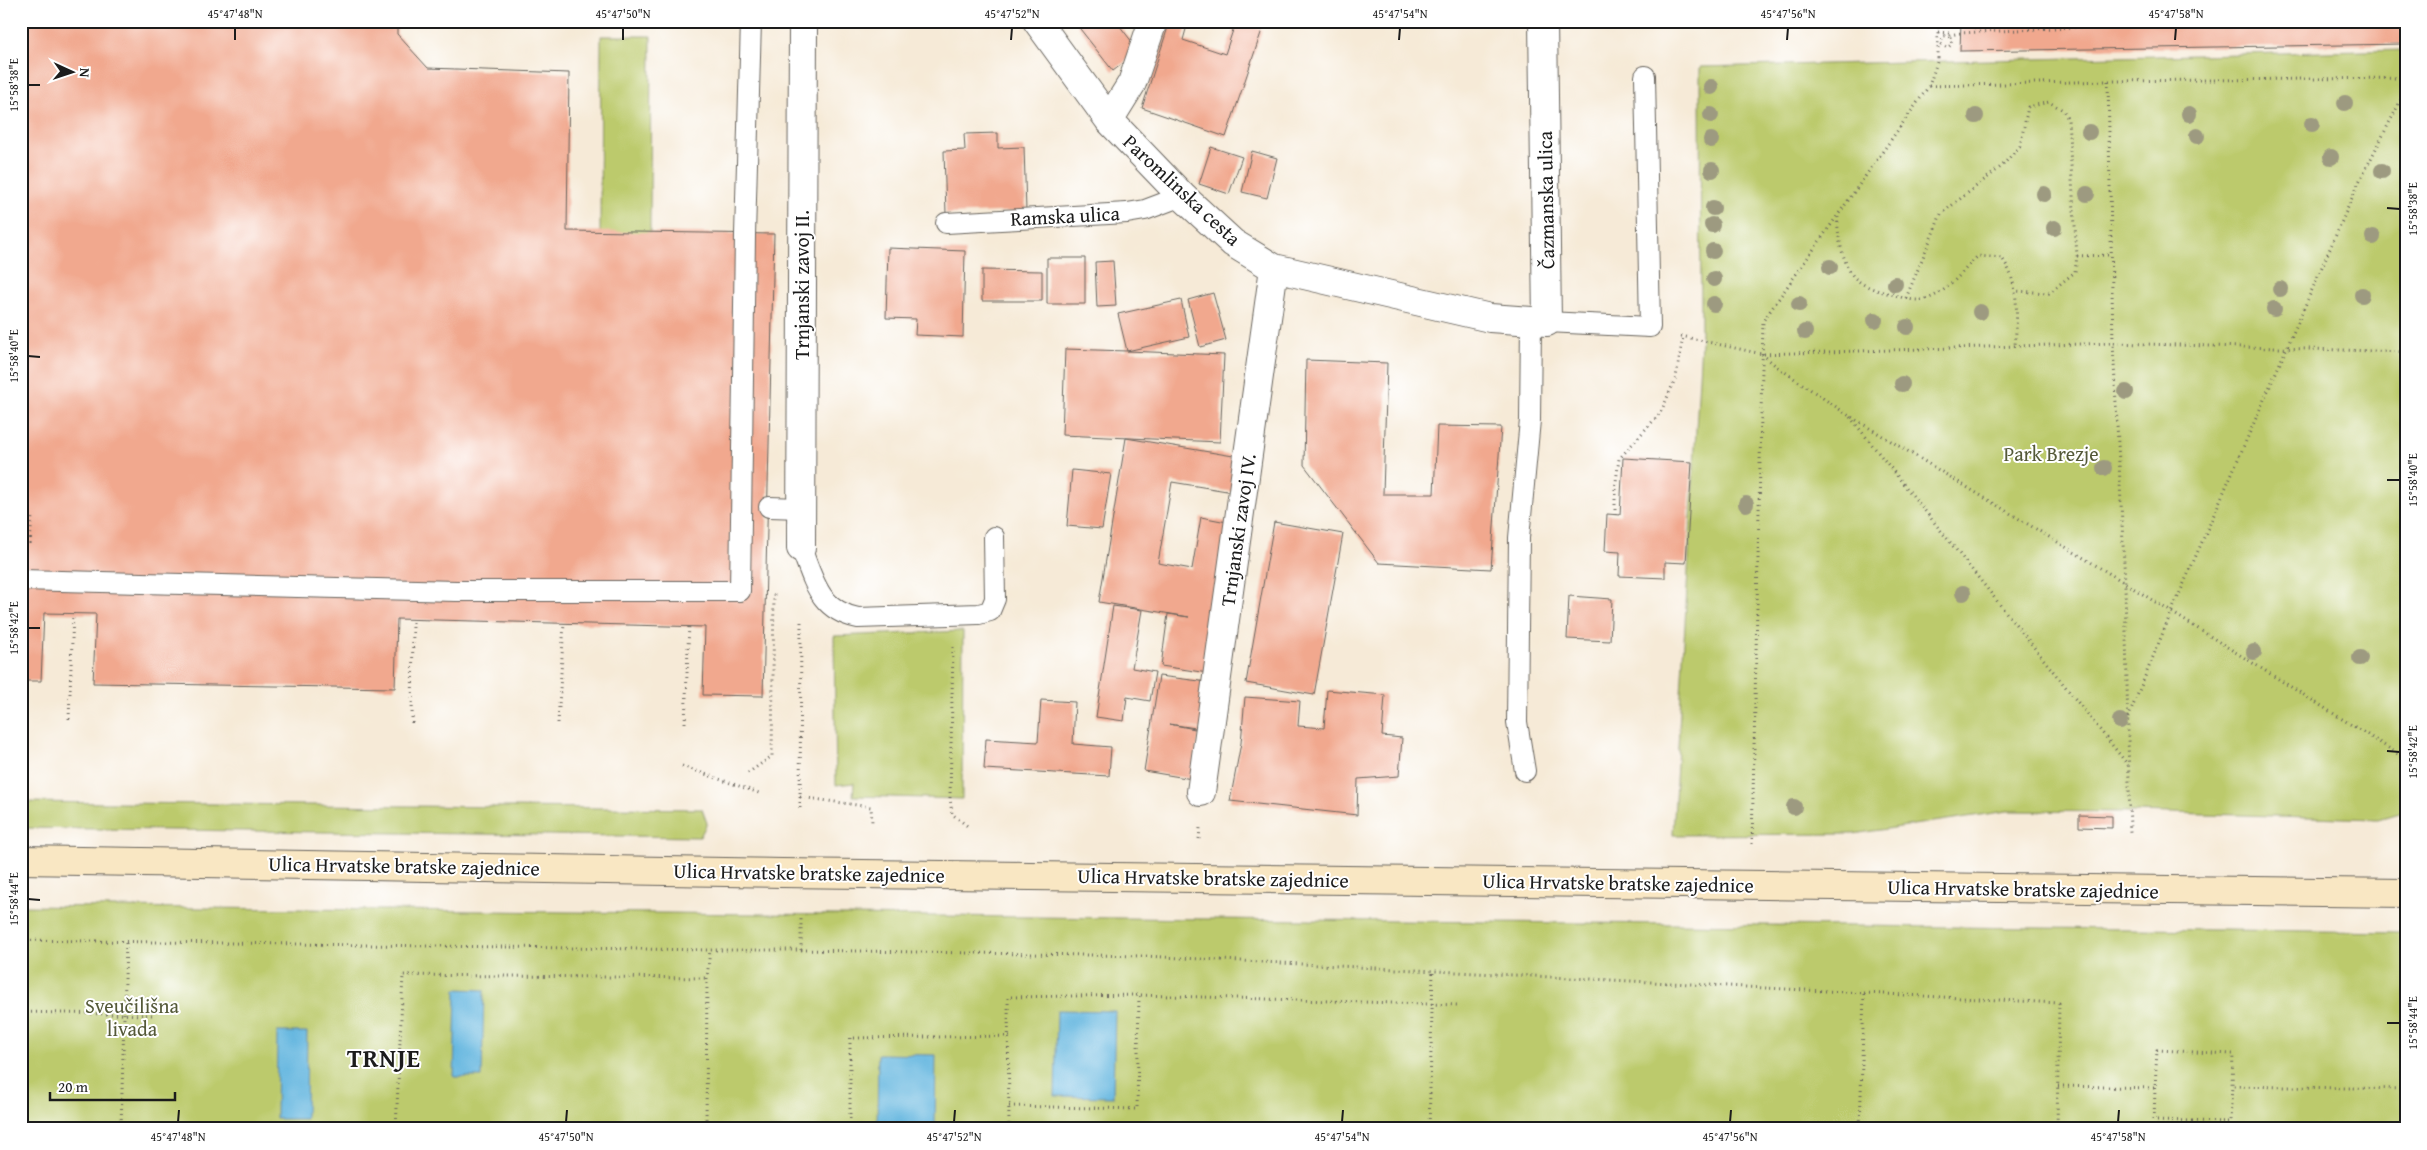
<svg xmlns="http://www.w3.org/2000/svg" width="2427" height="1150" font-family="'Gentium Book Plus',serif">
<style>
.green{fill:#bcca6c;stroke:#6c7344}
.water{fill:#64b6df;stroke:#40697e}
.building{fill:#f1a88e}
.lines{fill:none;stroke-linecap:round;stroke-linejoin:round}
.service-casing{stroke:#68645d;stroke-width:22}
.minor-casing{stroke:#68645d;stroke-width:30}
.secondary-casing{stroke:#68645d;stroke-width:30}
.path{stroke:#68645d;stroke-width:3;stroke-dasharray:1 4;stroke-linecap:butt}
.service{stroke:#fff;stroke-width:20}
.minor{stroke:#fff;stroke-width:28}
.secondary{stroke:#f9e7c3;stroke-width:28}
.tree{fill:#9d9a80}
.ticks{fill:none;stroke:#1c1c1c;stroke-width:2}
.labels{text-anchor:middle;stroke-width:4;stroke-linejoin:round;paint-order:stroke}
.street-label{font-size:20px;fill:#1c1c1c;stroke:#fff}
.park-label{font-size:20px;fill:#545938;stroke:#fff}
.district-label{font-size:25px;font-weight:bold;letter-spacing:1px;fill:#1c1c1c;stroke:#fff}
.neatline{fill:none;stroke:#1c1c1c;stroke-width:2}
.ticks-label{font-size:12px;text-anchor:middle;fill:#1c1c1c}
</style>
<rect width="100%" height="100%" fill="#fff"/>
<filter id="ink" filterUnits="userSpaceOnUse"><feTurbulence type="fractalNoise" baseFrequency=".02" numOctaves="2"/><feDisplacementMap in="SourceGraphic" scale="10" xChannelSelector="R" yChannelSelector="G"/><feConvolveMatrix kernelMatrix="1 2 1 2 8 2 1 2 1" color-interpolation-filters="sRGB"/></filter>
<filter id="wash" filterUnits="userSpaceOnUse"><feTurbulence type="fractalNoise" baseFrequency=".0096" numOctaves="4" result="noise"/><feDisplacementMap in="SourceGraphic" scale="20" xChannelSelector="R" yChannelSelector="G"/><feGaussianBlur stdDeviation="1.12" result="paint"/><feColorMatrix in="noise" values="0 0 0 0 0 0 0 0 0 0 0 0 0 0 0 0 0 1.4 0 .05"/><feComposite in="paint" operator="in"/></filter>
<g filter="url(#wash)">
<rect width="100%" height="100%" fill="#f6ead7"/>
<!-- green -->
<path class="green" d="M601,36H651L650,233H600Z
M2406,50V811L2378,819L2136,812L2007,811L1853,834L1673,835L1701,342L1700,67Z
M963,631L962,799L853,796L854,783L836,785L834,636Z
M21,802L702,809L707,823L700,837L21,828Z
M21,906L2406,932V1129H21Z"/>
<!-- water -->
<path class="water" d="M456,989L484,990L482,1077H454Z
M1057,1010L1115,1011L1113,1097L1055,1096Z
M277,1032H307L306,1119H276Z
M878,1054L936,1055L935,1129H877Z"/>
<g id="blocks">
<!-- building -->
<path class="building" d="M21,21H397V34L428,68L569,73L567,231L774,234L763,696L703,695L705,627L397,619L395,688L93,683L96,614L44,613L41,681H21Z
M1081,21H1116L1139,51L1113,71L1077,25Z
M1170,21L1188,22L1183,40L1225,54L1236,21L1262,30L1226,137L1142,108Z
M1212,21H1225L1223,25Z
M1961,21H2406V44L1960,51Z
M998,133V148L1024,147L1026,211L946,214L944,151L965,150L964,134Z
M1211,147L1242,157L1229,194L1199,184Z
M1252,151L1277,158L1267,198L1242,192Z
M888,248L965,251L963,337L915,335L916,319L886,318Z
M1047,258H1085V304H1047Z
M1113,261L1116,306L1097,307L1095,262Z
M982,270L1042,271V301H982Z
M1213,293L1226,340L1200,347L1188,300Z
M1181,300L1189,337L1127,351L1224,355L1220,442L1062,435L1065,349L1127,351L1118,314Z
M1306,360L1387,363L1383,494H1434L1437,426L1501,427L1491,569L1379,563L1304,465Z
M1126,438L1245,458L1239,493L1172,482L1158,563L1192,569L1201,517L1232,523L1208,673L1161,666L1168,614L1189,617L1099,602Z
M1623,458L1692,462L1686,563L1665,562V578L1619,576L1620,552L1605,551L1607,514L1620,515Z
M1072,470L1111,474L1102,529L1067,526Z
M1274,522L1343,534L1314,695L1246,683Z
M1569,596L1612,599L1610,641L1567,639Z
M1113,606L1142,610L1132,668L1155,672L1150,701L1127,697L1124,721L1096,717Z
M1159,676L1208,682L1202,729L1169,724L1200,730L1192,779L1144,771Z
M1327,690L1385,695L1382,736L1402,738L1399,776L1358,779L1357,815L1230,801L1241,743L1245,697L1300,701L1298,726L1324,728Z
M1041,700L1075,702L1073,744L1111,747L1109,776L984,769L986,739L1038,742Z
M2079,815L2112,816V828L2079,827Z"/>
</g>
</g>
<g filter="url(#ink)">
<use href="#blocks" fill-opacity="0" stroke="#68645d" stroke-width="1"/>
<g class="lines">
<!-- service casing -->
<g class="service-casing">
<path id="service" d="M946,223L1127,213L1145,210L1182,196
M1547,322L1650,327L1645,76
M769,507L801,508
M801,548C814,581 819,610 858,618L979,614L990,611L995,599L994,537
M21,580L456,591H740L745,235L751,21
M1525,771L1517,722L1519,538L1530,420L1531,321"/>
</g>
<!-- minor casing -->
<g class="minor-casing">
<path id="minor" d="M1037,21L1109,120L1182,196L1233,243L1274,268L1490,318L1547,322L1543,21
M1109,120L1132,83L1153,21
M801,548L803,21
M1201,792L1274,268"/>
</g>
<!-- secondary casing -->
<g class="secondary-casing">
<path id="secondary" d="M21,860L782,873L2406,893"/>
</g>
<!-- path -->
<path class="path" d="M1938,32L1949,33L1952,44L1947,48L1941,44L1944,36L1961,33L2187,21
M2108,81L2113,343L2125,583L2130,833
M1929,86L2108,81L2406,78
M1838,217C1836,232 1844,269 1856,279C1866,288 1882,292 1895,295C1903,298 1916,302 1925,299C1947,294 1962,271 1978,256L2002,258C2020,284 2017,315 2015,346
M2077,256L2111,255
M1906,298L1941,214L2002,166L2020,146L2028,107L2049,102L2063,110L2068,119L2077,256L2075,272L2049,293L2016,291
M1681,336L1762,354L2113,343L2406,352
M1762,354L1776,366L1848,415L2125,583L2406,759
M1850,417L2128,765
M1615,515V489L1619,459L1661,412L1676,377L1683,337
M30,544L32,516
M953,647L950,798L952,814L970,828
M2128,718L2171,613L2359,182L2406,90
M69,719L73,614
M412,723L413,621
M558,723L564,623
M685,723L689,624
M682,766L759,793
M748,773L772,756L774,593
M800,797L871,807L872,822
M800,808L801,622
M1199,839L1200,828
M1752,844L1763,321L1929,86L1938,59V21
M21,940L710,950
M801,950L1144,956L1864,993L1860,1129
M1864,993L2059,1003L2057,1129
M21,1012L152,1015
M2058,1086L2155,1088L2157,1050L2233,1054L2232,1086L2406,1089
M2155,1088L2154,1120L2230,1122L2232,1086
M1009,1106L1137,1109L1139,995
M121,1129L126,942
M396,1129L403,975L707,978
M706,1129L707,978L710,950H801V919
M850,1129V1038L1010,1036
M1009,1129L1008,997L1139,995L1458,1005
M1429,1129L1433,971"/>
<!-- service -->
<use href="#service" class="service"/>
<!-- minor -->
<use href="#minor" class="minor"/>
<!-- secondary -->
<use href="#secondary" class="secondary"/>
</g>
<!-- trees -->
<g class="tree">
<circle cx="1711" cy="87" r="8"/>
<circle cx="2345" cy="103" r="8"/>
<circle cx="2189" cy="114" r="8"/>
<circle cx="1711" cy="115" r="8"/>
<circle cx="1976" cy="116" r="8"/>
<circle cx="2312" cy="124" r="8"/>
<circle cx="2089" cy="132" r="8"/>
<circle cx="2197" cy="136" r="8"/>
<circle cx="1711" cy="140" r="8"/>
<circle cx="2331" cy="157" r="8"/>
<circle cx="1712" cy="170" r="8"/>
<circle cx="2382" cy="171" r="8"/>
<circle cx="2044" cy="194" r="8"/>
<circle cx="2087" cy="194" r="8"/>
<circle cx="1713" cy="208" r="8"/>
<circle cx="1712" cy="225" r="8"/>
<circle cx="2054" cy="228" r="8"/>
<circle cx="2373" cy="237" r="8"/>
<circle cx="1713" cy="251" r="8"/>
<circle cx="1830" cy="267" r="8"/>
<circle cx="1714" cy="279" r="8"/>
<circle cx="1895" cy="284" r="8"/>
<circle cx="2280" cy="289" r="8"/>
<circle cx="2362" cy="295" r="8"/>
<circle cx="1714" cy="304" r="8"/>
<circle cx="1799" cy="304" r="8"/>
<circle cx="2274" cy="309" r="8"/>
<circle cx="1980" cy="312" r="8"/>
<circle cx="1875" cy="320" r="8"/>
<circle cx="1907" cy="327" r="8"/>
<circle cx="1805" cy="332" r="8"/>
<circle cx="1902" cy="384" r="8"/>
<circle cx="2126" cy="392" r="8"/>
<circle cx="2104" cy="468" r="8"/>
<circle cx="1746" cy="504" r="8"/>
<circle cx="1963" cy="593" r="8"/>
<circle cx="2254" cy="652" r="8"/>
<circle cx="2360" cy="658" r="8"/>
<circle cx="2120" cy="721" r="8"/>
<circle cx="1794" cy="807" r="8"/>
</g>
</g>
<!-- ticks -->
<path class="ticks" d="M235,40V28M623,40V28M1011,40L1012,28M1399,40L1400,28M1787,40L1788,28M2175,40L2176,28M28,85H40M2387,208L2400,209M28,356L40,357M2387,480H2400M28,628H40M2387,751L2400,752M28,899L40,900M2387,1023H2400M178,1122L179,1110M566,1122L567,1110M954,1122L955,1110M1342,1122L1343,1110M1730,1122L1731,1110M2118,1122L2119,1110"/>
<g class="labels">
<!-- street labels -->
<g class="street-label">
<text transform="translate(1182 190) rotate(43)" y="7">Paromlinska cesta</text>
<text transform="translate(1546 200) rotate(-91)" y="7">Čazmanska ulica</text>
<text transform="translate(1065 216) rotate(-3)" y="7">Ramska ulica</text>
<text transform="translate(802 285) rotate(-90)" y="7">Trnjanski zavoj II.</text>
<text transform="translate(1238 530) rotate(-82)" y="7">Trnjanski zavoj IV.</text>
<text transform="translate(404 866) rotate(1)" y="7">Ulica Hrvatske bratske zajednice</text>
<text transform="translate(809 873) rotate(1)" y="7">Ulica Hrvatske bratske zajednice</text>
<text transform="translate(1213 878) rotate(1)" y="7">Ulica Hrvatske bratske zajednice</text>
<text transform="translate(1618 883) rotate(1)" y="7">Ulica Hrvatske bratske zajednice</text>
<text transform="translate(2023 889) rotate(1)" y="7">Ulica Hrvatske bratske zajednice</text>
</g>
<!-- park labels -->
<g class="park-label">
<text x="2051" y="461">Park Brezje</text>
<text x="132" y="1013">Sveučilišna<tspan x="132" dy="23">livada</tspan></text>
</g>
<!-- district labels -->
<g class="district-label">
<text x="384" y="1067">TRNJE</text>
</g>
</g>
<!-- margin -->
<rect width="2427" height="1150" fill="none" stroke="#fff" stroke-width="55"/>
<!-- north arrow -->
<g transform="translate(72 72) rotate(93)" stroke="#ffffff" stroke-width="4" paint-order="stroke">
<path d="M0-4L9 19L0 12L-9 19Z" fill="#1c1c1c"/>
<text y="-8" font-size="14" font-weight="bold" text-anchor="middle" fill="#1c1c1c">N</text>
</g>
<!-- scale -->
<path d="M50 1092v8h125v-8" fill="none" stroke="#1c1c1c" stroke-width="2.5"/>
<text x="58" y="1092" font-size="15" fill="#1c1c1c" stroke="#ffffff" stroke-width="4" paint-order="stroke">20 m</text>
<rect x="28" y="28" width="2372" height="1094" class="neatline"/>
<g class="ticks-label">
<text x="235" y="18">45°47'48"N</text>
<text x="623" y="18">45°47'50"N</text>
<text x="1012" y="18">45°47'52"N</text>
<text x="1400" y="18">45°47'54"N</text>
<text x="1788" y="18">45°47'56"N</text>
<text x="2176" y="18">45°47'58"N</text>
<text transform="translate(14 85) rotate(-90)" y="4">15°58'38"E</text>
<text transform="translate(2413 209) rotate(-90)" y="4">15°58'38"E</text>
<text transform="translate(14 356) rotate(-90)" y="4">15°58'40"E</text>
<text transform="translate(2413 480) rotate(-90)" y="4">15°58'40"E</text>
<text transform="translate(14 628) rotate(-90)" y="4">15°58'42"E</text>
<text transform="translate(2413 752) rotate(-90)" y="4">15°58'42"E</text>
<text transform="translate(14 899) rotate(-90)" y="4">15°58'44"E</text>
<text transform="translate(2413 1023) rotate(-90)" y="4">15°58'44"E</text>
<text x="178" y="1141">45°47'48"N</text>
<text x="566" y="1141">45°47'50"N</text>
<text x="954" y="1141">45°47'52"N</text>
<text x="1342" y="1141">45°47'54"N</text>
<text x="1730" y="1141">45°47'56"N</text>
<text x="2118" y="1141">45°47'58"N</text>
</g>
</svg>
